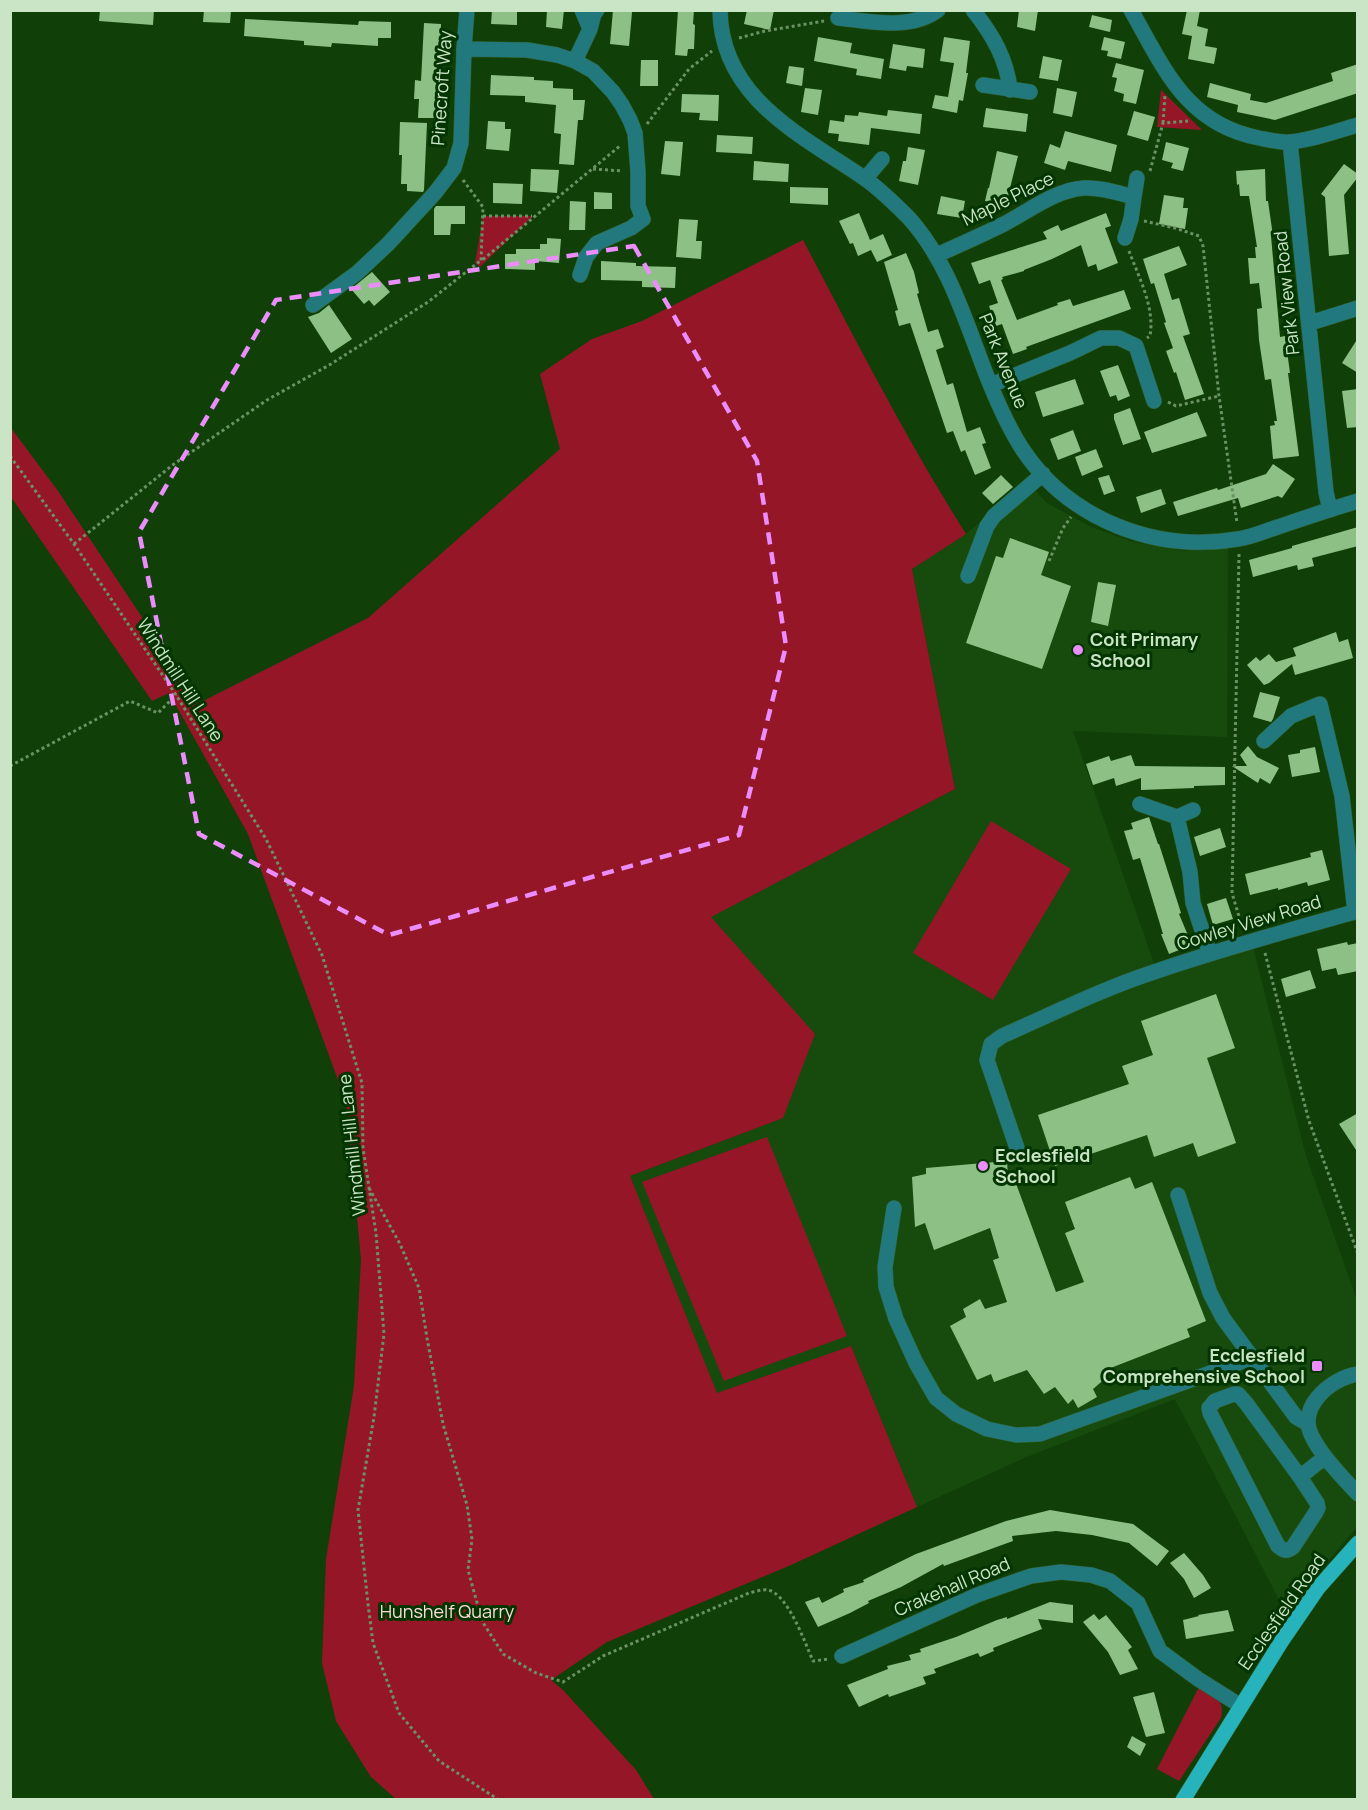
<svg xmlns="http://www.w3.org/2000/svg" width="1368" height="1810" font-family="Manrope,sans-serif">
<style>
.built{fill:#164b0d}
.green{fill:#951627}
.building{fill:#8dc085}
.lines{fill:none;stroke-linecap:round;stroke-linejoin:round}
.minor-casing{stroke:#315e2a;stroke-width:16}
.major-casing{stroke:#315e2a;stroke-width:16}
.path{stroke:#6b9165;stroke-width:3;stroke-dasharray:3 3;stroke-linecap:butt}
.minor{stroke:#21787d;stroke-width:15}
.major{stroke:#26b3bc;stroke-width:15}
.marked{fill:none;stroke:#eb8dfc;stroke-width:4.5;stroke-dasharray:12 8;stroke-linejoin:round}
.poi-dot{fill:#eb8dfc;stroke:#033500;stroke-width:2}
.labels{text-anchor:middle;stroke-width:6;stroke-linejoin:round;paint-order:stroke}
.street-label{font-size:18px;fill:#cae4c6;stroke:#033500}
.poi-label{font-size:18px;font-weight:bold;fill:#cae4c6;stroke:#033500;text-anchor:start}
.park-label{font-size:18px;fill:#fbd9d8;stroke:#033500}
</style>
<rect width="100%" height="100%" fill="#104008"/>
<!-- built -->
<path class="built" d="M1027,482L1047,503L1091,527L1134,542L1184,551L1228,547L1227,737L1073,731L1159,978L1253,947L1306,1156L1357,1300V1527L1285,1611L1175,1399L1024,1458L917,1507L851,1346L717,1394L630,1176L783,1118L710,917L955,789L912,568L966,534Z"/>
<!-- green -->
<path class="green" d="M1161,90L1202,130L1157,127Z
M483,216H533L480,267L475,263Z
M803,240C855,339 906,439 966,534L912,569L955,789L711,917L815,1034L783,1118L630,1176L717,1393L851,1346L917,1507L791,1565L607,1642L551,1680L563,1690L636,1770L654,1799H396L371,1777L336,1721L322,1663L326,1559L354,1386L361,1259L346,1102L248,834L169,693L152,701L11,497V428L58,491L199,703L368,618L560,449L540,374L592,339L642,321Z
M991,821L1071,869L993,1000L913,953Z
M767,1137L847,1336L724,1381L642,1182Z
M1199,1687C1215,1696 1225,1698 1221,1718L1179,1781L1157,1769Z"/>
<!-- building -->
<path class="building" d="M100,10H154L153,25L99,21Z
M204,10H231L230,23L203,22Z
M492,10H517V25L491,24Z
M547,10H564L562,29L546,27Z
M613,10L632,12L629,46L610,44Z
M678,10H694L693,24L695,25L694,49H688L687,56L675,55Z
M747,10H774L770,30L744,24Z
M1019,10H1038L1035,31L1017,27Z
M1187,10H1200L1197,26L1208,29L1205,46L1217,48L1214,64L1188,59L1192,36L1182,34Z
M1092,15L1112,20L1110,32L1089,27Z
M245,19L358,25L359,21L391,22V38H378V46L332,43L331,47L304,45V41L244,36Z
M424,23L441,24L438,118H418L419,99H414L415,80L421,81Z
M818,37L852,43L850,53L884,59L881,79L856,75L857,69L814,61Z
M944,37L970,41L966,73H968L963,101L959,100L957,113L932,108L935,95L948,97L954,63L940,61Z
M1104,37L1125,42L1121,59L1107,56L1108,51L1101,50Z
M893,44L925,49L923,68L907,66L906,71L889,68Z
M1043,56L1062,60L1058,81L1039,78Z
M641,60H658V86H640Z
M1116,63L1144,70L1136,104L1123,101L1124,94L1114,91L1117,78L1112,77Z
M1358,64V93L1275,120L1237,112L1238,105L1207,97L1210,83L1251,94L1250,100L1266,103L1333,81L1331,73Z
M789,66L804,68L802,86L786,83Z
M491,75L534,77V80L553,81V88L573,89V100H585L583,120H578L574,165L559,164L561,134L554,133L556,105L525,102V96L490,95Z
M805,88L822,90L818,115L801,112Z
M1057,88L1077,92L1072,117L1053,113Z
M682,94L719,95L718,121L699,120L700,113L681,112Z
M986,108L1028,114L1026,132L983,127Z
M888,110L922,114L920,134L871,128L869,145L838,141L839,134L828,133L830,120L844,122L845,115L858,116L859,112L887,116Z
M1134,111L1155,117L1148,141L1127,135Z
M488,121L505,122V129H511L509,151L486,149Z
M400,122L427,123L424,190L423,192L407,191V184H401L402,155H399Z
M1065,131L1117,145L1111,172L1068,161L1065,170L1044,163L1050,144L1060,148Z
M717,135L753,137L752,154L716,152Z
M665,141L683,142L680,176L661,174Z
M1166,142L1189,148L1183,171L1171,168L1173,163L1162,160Z
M908,147L925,150L918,185L899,181L903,161H906Z
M997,151L1018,156L1009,192L1007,205L985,201L988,188H989Z
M754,161L789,164L788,182L753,180Z
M1344,164L1358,174V177L1344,195L1349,254L1329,256L1325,197L1321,194Z
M531,169L559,170L557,193L530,191Z
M1265,169L1266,201H1268L1273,236H1271L1280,337L1285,336L1290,373H1288L1299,456L1273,459L1270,426L1275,425L1274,421H1277L1271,379L1265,380L1259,340L1257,309L1262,308L1259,283L1250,284L1248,258H1256L1255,247H1257L1249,196H1240L1239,184L1237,185L1236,171Z
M493,183L523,184L522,204L493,203Z
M790,187L828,188V205L790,203Z
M594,192L612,193V209H594Z
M1164,195L1184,198L1183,208H1188L1185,229L1159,224Z
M941,196L965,201L962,218L937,214Z
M570,201L586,202L585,230H569Z
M436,206H465V224H451L450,235H434V209Z
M859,213L870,240L883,234L892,255L877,262L871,250L858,256L853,243L850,244L839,221Z
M1106,213L1111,226L1105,228L1118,263L1098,271L1096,264L1088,267L1081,245L1052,259L1024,270V271L1002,277L1003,279L1001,280L1017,320L1058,305L1057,303L1070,299L1073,306L1124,290L1131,309L1026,347L1027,349L1013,354L1002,324L996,326L989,306L998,303L990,280L979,284L971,263L1047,239L1043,232L1058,225L1061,231Z
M679,219L698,220L696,241H702L701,259L676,257Z
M547,238L561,239L559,263L535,261V270L505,269V254H516V249H540V244H547Z
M1179,246L1187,265L1164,274L1172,300L1179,298L1190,334L1183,336L1204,394L1185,400L1176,372L1174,373L1166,351L1173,348L1164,323L1166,322L1154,283L1151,284L1143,259Z
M906,253L914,272L919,293L917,294L928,332L938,329L944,347L936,350L947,385L953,383L967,432L980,427L986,443L982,444L991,468L975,475L965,450L961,452L953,431L947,433L910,323L899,326L895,311L898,310L884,262Z
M601,261L636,263V266L676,267L675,288L642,287V281L601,280Z
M372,272L390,292L374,306L369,300L364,304L351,289Z
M329,305L352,339L331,353L308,317L319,313Z
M1358,338V373L1342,363Z
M1118,365L1130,396L1118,401L1116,395L1110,397L1100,371Z
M1075,379L1084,404L1043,417L1035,392Z
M1358,389V427L1347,428L1342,391Z
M1130,408L1141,439L1123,445L1114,419V414Z
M1197,412L1207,436L1152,453L1144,432Z
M1073,430L1081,451L1058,460L1050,439Z
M1096,449L1103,467L1082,476L1075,457Z
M1273,464L1295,479L1282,498L1278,496L1241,508L1238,498L1178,516L1173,502L1217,488L1218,490L1266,474Z
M1001,475L1013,487L993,504L982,493Z
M1109,475L1115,491L1104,495L1098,478Z
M1161,489L1166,504L1141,513L1136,497Z
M1358,527V546L1312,558L1314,566L1298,570L1297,565L1253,577L1249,560L1292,548V546Z
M1010,538L1049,552L1041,575L1071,586L1042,669L966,643L996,556L1003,558Z
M1098,582L1116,585L1108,626L1091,622Z
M1336,632L1339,642L1348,639L1353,658L1295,675L1292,664L1269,683L1264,685L1247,665L1256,657L1260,661L1269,654L1276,662L1296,656L1293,648Z
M1260,692L1280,697L1273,719L1271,722L1253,717Z
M1248,746L1257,757L1279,768L1270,784L1260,778L1258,783L1232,766H1247L1240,755Z
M1315,747L1320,772L1292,777L1288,755L1300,753V750Z
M1131,755L1135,766L1225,767V785L1194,786V788L1141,790V778L1116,786L1114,778L1093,785L1086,764L1109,756L1111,761Z
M1149,817L1158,844H1159L1181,913L1179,914L1192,945L1169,954L1161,934H1163L1140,858L1133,860L1124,831L1133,829L1131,823Z
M1220,828L1226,847L1200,856L1194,837Z
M1322,850L1330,880L1308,886L1307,882L1278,890V888L1250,895L1245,874L1311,857L1310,853Z
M1226,898L1233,919L1213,925L1207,904Z
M1347,942L1348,945L1358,943V971L1338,975L1336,968L1322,971L1317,949Z
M1310,970L1316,988L1286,997L1281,979Z
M1216,994L1235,1048L1207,1058L1236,1143L1198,1157L1193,1143L1154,1157L1147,1135L1055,1166L1038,1115L1129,1084L1122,1066L1153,1055L1141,1021Z
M1358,1113V1153L1339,1124Z
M1007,1161L1008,1177L1014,1178L1056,1292L1084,1282L1065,1233L1075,1229L1065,1202L1130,1177L1135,1189L1152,1182L1206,1321L1187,1329L1190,1337L1103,1371L1107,1377L1093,1389L1097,1397L1078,1408L1073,1399L1068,1404L1055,1387L1044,1394L1027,1370L994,1382L991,1374L977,1380L950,1326L966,1317L963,1309L980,1299L985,1309L1007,1302L993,1260L999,1258L990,1228L934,1250L925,1223L915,1227L912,1177L926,1174V1168Z
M1050,1510L1133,1524L1169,1551L1157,1566L1129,1543L1092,1535L1056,1531L1012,1536L1013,1541L944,1566L943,1564L901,1587L868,1601L869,1603L850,1613L818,1627L805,1602L819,1597L822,1603L844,1592L843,1589L864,1582L863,1580L916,1554L1006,1521Z
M1184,1553L1203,1575L1211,1588L1194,1598L1184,1579L1170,1563Z
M1050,1602L1073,1605V1623L1038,1619L1042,1629L993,1648L994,1651L980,1657L978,1653L934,1669L936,1673L923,1677L926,1684L889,1697L888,1694L859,1707L847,1685L888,1669L887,1666L911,1660L909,1655L921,1652L920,1649L956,1637L997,1620L1007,1617V1619Z
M1228,1610L1234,1631L1186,1639L1183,1620L1199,1616L1198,1615Z
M1094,1614L1099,1620L1106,1615L1132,1647L1128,1650L1138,1669L1120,1675L1108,1652L1083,1622Z
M1154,1692L1165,1733L1146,1737L1133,1697Z
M1132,1736L1146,1744L1140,1756L1127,1747Z"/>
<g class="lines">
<!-- minor casing -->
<g class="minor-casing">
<path id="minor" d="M582,10L590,29L594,14L597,10
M720,10C721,98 801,135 864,178C880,189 895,204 909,218C951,265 967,327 990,384C999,406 1009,429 1023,450C1070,520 1156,553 1238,539C1252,537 1265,531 1278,527C1304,518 1331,509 1358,501
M973,10C992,34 1007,59 1010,90
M1131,10C1164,68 1186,124 1259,138C1269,140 1281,143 1291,142C1313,140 1336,131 1358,125
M838,18C869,21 910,31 938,10
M464,49L527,50L557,55L575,61L593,71L613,92L622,105L630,120L635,133L638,172V206L643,219L631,228L597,243L586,257L580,275
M575,61L590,29
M983,85L1030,92
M1290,142L1326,492L1330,510
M865,179L882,159
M1125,238L1131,219L1134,197
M937,255C959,245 982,235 1004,224C1029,211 1055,190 1084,188C1101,187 1118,193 1134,197L1137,178
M313,305L357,273L388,244L435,193L454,168L461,143L464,49L467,10
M1310,323L1358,308
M991,385L1070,353L1101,338H1119L1136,346L1154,401
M968,576L987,526L994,516L1043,474
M1264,741L1291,716L1320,704L1342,796L1355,912
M1140,804L1177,817
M1193,810L1177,817L1190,872L1193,903L1210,954
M1019,1154L987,1060L991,1044L1002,1036C1052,1014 1102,989 1154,972C1221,949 1290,930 1358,911
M1178,1195L1210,1293L1223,1318L1296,1417L1308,1424
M894,1208L885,1267L886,1287L896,1319L916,1363L936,1398L956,1414L987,1429L1016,1435L1040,1434L1252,1358
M1358,1374C1343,1376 1327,1386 1318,1397C1312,1404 1308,1412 1308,1422C1308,1443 1344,1479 1358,1494
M1234,1394H1238L1246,1403L1300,1477L1317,1503L1318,1508L1316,1512L1293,1547C1287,1552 1284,1551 1278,1546L1210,1413L1209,1408L1215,1401Z
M1300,1477L1325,1457
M842,1656L977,1595L1031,1576L1061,1572L1091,1575L1110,1581L1138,1603L1160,1651L1198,1679L1241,1706"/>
</g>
<!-- major casing -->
<g class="major-casing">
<path id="major" d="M1183,1800L1281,1642L1318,1588L1358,1543"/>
</g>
<!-- path -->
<path class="path" d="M739,38L765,31L824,21
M1163,123L1165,95
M647,124L689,69L712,51
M593,169L623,171
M1150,171L1163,123L1188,121
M463,180L483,207L481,261L621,145
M483,216H532
M1144,221L1175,228L1199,236L1203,246L1219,396L1237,523
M1129,251C1139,278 1155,307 1150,336L1147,338
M1168,402L1176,406L1219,396
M10,456L74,544L176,695L266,839L322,955L362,1083L363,1148L376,1233L384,1334L374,1417L358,1510L368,1604L373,1643L399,1713L439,1761L499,1800
M74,544L174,464L267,400L331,364L428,302L480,261
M1239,554L1232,893L1243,930
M1049,561L1063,528L1071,517
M10,766L130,701L158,713L176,695
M1265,953L1309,1121L1358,1254
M369,1188L400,1244L419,1288L427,1338L443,1424L467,1505L472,1539L468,1570L482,1621L503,1654L536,1673L563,1682L603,1656L749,1593C754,1592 762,1589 768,1590C788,1594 805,1643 813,1661L829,1659"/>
<!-- minor -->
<use href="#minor" class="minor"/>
<!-- major -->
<use href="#major" class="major"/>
</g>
<!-- marked area -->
<path class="marked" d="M634,246L757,461L786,646L739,835L389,935L199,834L139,532L276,300Z"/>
<!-- markers -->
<g class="poi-dot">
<circle cx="1078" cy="650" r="6"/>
<circle cx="983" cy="1166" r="6"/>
<rect x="1311" y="1360" width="12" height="12" rx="3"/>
</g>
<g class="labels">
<!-- street labels -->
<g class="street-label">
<text transform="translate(442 88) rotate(-86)" y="6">Pinecroft Way</text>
<text transform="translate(1008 199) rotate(-26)" y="6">Maple Place</text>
<text transform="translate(1287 293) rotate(-96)" y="6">Park View Road</text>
<text transform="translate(1003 361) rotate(68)" y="6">Park Avenue</text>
<text transform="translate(180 680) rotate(57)" y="6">Windmill Hill Lane</text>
<text transform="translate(1249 923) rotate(-17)" y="6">Cowley View Road</text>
<text transform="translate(352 1145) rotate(-96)" y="6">Windmill Hill Lane</text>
<text transform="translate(952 1587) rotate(-23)" y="6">Crakehall Road</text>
<text transform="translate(1282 1612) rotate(-55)" y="6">Ecclesfield Road</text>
</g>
<!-- poi labels -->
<g class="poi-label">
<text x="1090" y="646">Coit Primary<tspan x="1090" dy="21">School</tspan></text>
<text x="995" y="1162">Ecclesfield<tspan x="995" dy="21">School</tspan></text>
<text x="1305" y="1362" text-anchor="end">Ecclesfield<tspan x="1305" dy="21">Comprehensive School</tspan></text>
</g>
<!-- park labels -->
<g class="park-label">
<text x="447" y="1618">Hunshelf Quarry</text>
</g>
</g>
<!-- border -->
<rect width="1368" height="1810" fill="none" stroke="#cae4c6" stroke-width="24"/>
</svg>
